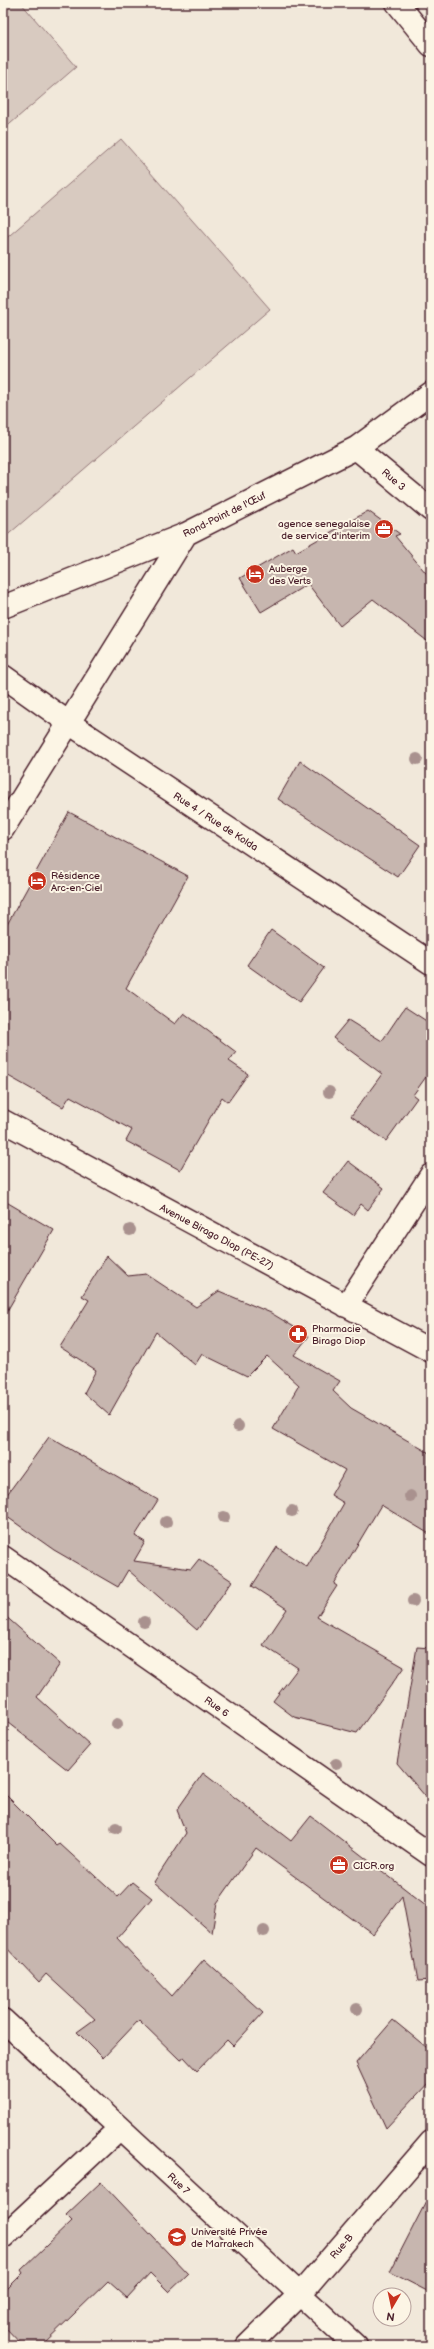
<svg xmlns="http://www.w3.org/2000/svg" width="434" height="2349" font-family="'Balsamiq Sans',sans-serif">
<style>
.green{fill:#d8cac0;stroke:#917476}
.building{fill:#c7b6af;stroke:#4a1f2b}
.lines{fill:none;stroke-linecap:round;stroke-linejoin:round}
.minor-casing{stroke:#4a1f2b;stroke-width:25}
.minor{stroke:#fcf5e5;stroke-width:22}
.tree{fill:#a9918e}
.labels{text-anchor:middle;stroke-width:4;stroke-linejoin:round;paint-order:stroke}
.street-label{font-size:10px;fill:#4a1f2b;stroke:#fcf5e5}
.poi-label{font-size:10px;fill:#4a1f2b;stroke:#fcf5e5;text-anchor:start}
</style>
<rect width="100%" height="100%" fill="#f1e8da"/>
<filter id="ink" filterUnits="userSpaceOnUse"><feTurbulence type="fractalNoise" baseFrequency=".025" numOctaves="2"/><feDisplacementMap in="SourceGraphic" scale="8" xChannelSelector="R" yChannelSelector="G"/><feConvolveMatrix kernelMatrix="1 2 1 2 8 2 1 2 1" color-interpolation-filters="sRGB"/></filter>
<g filter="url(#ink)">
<!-- green -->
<path class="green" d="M3,3H21L76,67L3,130Z
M121,139L270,309L3,539V241Z"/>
<!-- building -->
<path class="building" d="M368,511L400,534L395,536L431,579V644L373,599L340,626L308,584L261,612L240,578L293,547L296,552Z
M300,761L420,845L398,877L278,799Z
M69,812L188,876L126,988L175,1024L184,1013L236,1052L229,1061L248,1074L228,1102L222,1097L180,1170L126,1141L132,1130L70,1096L63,1107L3,1073V932Z
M271,930L324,968L299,1002L247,965Z
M405,1007L431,1024V1070L413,1095L417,1098L386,1141L351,1116L382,1074L333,1038L348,1020L382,1041Z
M348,1161L384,1188L368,1210L361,1204L353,1215L323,1193Z
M3,1200L54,1230L3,1318Z
M107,1256L128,1276L146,1274L196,1307L219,1291L271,1313L309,1336L294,1355L340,1381L333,1391L351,1408L431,1454V1535L381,1505L334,1584L337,1586L317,1617L404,1667L357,1733L294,1717L273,1701L298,1668L263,1645L287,1609L252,1586L277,1547L307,1567L344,1503L331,1495L345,1470L273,1429L299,1385L267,1356L247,1376L202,1354L195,1365L156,1332L109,1415L84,1393L96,1370L60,1347L89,1300L82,1296Z
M49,1437L158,1500L135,1536L145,1542L134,1561L191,1569L199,1559L232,1581L197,1630L128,1570L118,1587L54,1550L3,1514V1500Z
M3,1614L60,1664L37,1697L90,1745L68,1770L3,1719Z
M417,1647L431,1648V1803L397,1763Z
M203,1773L291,1841L311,1816L431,1909V1980L418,1981L402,1896L373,1934L256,1848L217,1903L212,1933L154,1882L186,1833L177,1810Z
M3,1792L57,1846L60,1844L118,1897L132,1882L152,1898L117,1938L172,1996L204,1959L263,2013L233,2046L227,2040L197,2071L184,2057L180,2060L139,2020L103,2058L77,2032L95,2019L46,1974L39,1982L3,1944Z
M393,2020L431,2051V2080L386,2128L356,2063Z
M101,2182L188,2274L169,2292L150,2273L127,2298L108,2281L41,2346H23L3,2325V2293L23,2273L21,2270L72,2221L66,2215Z
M431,2192V2293L390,2272Z"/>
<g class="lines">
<!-- minor casing -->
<g class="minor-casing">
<path id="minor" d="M397,3L431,45
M356,448L431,510
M3,607L186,534L356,448L431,393
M3,676L69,723L431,963
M3,829L186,534
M3,1121L431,1351
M346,1306L431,1175
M3,1557L431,1855
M3,2020L356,2346
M3,2237L120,2128
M247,2346L300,2294L431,2142"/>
</g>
<!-- minor -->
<use href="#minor" class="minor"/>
</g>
<!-- trees -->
<g class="tree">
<circle cx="417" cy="759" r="6"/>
<circle cx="329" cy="1092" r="6"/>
<circle cx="130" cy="1230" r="6"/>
<circle cx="238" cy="1426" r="6"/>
<circle cx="410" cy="1496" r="6"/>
<circle cx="292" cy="1511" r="6"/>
<circle cx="224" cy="1517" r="6"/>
<circle cx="166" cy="1522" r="6"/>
<circle cx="413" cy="1601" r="6"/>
<circle cx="144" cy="1622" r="6"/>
<circle cx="117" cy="1724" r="6"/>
<circle cx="336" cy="1764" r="6"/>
<circle cx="116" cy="1828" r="6"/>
<circle cx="264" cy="1931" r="6"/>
<circle cx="357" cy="2009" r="6"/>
</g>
</g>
<!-- icons -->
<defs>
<g id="office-disc" transform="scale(1)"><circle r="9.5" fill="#c8321e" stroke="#fcf5e5"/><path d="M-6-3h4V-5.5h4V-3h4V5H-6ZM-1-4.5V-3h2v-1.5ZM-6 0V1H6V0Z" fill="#fff"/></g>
<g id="hotel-disc" transform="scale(1)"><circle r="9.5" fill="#c8321e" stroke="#fcf5e5"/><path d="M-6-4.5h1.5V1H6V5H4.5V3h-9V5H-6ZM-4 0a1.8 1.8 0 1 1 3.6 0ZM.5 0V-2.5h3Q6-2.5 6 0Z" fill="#fff"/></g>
<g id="pharmacy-disc" transform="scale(1)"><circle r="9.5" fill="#c8321e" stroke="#fcf5e5"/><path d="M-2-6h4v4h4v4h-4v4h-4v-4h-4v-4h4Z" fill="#fff"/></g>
<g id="university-disc" transform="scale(1)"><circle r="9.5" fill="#c8321e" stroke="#fcf5e5"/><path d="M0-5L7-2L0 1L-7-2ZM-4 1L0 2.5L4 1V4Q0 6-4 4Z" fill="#fff"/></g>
</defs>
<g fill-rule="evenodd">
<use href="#office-disc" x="384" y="529"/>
<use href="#hotel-disc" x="255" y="574"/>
<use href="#hotel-disc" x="37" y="881"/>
<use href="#pharmacy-disc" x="298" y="1334"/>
<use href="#office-disc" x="339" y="1865"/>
<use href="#university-disc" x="177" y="2237"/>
</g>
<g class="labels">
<!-- street labels -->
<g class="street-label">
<text transform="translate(394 479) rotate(40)" y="4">Rue 3</text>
<text transform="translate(224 514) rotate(-26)" y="4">Rond-Point de l'Œuf</text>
<text transform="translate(216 821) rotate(33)" y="4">Rue 4 / Rue de Kolda</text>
<text transform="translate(217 1236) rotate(28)" y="4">Avenue Birago Diop (PE-27)</text>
<text transform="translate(217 1706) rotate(35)" y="4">Rue 6</text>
<text transform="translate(179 2183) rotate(43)" y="4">Rue 7</text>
<text transform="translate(341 2246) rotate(-49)" y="4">Rue-B</text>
</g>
<!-- poi labels -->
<g class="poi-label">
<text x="370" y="527" text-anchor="end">agence senegalaise<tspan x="370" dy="12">de service d'interim</tspan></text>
<text x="269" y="572">Auberge<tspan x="269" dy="12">des Verts</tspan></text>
<text x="51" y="879">Résidence<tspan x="51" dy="12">Arc-en-Ciel</tspan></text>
<text x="312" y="1332">Pharmacie<tspan x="312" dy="12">Birago Diop</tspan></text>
<text x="353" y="1869">CICR.org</text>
<text x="191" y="2235">Université Privée<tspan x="191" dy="12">de Marrakech</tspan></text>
</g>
</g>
<!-- margin -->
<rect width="434" height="2349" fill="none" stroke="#fcf5e5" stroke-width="16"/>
<rect x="8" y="8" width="418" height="2333" fill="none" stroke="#4a1f2b" stroke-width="1.5" filter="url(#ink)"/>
<!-- north arrow -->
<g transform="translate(392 2307) rotate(189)"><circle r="19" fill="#fcf5e5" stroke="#b59f9b"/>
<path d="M0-3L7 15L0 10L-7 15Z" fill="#c8321e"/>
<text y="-6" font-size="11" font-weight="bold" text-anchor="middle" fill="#4a1f2b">N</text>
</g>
</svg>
